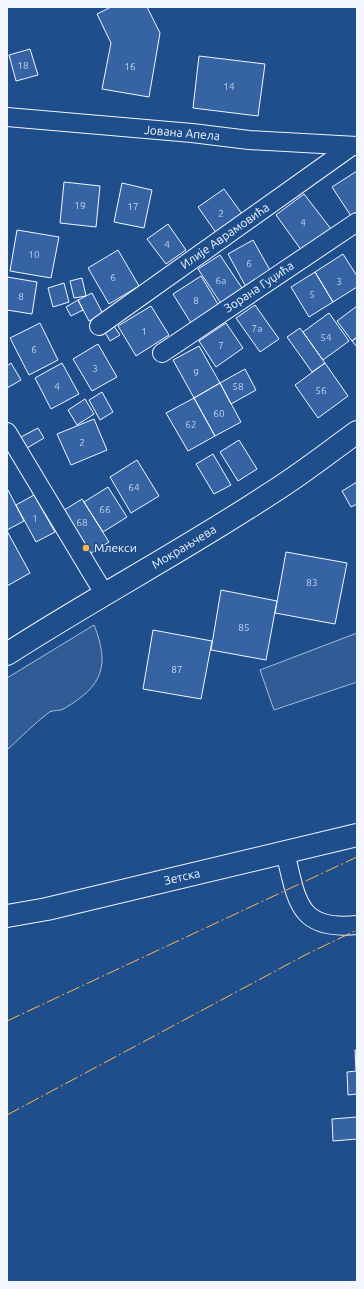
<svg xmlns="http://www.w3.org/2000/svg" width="364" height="1289" font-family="Ubuntu,sans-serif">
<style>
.pitch{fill:#305b95;stroke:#a8bbd7}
.building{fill:#3563a3;stroke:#f2f6ff}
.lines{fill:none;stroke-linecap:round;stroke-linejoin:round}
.minor-casing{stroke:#f2f6ff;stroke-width:20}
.tertiary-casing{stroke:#f2f6ff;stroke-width:24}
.minor{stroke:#1f4e8c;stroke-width:18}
.tertiary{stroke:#1f4e8c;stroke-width:22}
.power{stroke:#ffb74d;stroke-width:1;stroke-dasharray:14 3 2 3;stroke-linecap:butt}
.poi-dot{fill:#ffb74d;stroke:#1f4e8c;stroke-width:1.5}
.labels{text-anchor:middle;stroke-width:3;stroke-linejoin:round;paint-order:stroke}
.number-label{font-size:10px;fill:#c3d1e8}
.street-label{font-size:12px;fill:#f2f6ff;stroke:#1f4e8c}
.poi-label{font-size:12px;fill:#f2f6ff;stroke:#1f4e8c;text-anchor:start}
</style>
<rect width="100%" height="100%" fill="#1f4e8c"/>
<!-- pitch -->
<path class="pitch" d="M94,625C110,665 103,686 65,708C60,712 53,709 48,713C34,724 20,738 7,750V678Z
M357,633V682L274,710L260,670Z"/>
<!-- building -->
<path class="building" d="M111,7H147L160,33L149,97L102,89L111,43L97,14Z
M30,49L38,75L16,81L9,55Z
M199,56L265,64L258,116L193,108Z
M357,171V212L351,216L332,187Z
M64,182L100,186L96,227L60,223Z
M122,183L152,190L144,228L114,222Z
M224,189L245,218L219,237L198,207Z
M304,194L331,229L302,251L276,215Z
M168,224L186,250L166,264L147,239Z
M17,230L59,237L51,278L10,271Z
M253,240L271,272L246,287L228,254Z
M118,250L139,286L109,304L88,268Z
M343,254L357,276V287L333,302L315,272Z
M220,255L244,291L222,305L198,269Z
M315,272L333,302L309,317L291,287Z
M201,276L219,306L191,323L173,294Z
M7,277L37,282L32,314L7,310Z
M82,278L86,296L74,298L70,281Z
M64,283L69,302L53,307L48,288Z
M92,293L103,314L89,321L78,300Z
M78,300L83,310L71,316L66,307Z
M255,305L279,339L260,352L236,318Z
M151,306L169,335L136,356L118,326Z
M357,306V337L352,341L337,321Z
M329,313L349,341L323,360L303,332Z
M40,323L58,360L29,375L10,338Z
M112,323L120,335L110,341L103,329Z
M226,323L243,348L216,367L199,341Z
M300,328L325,363L312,372L287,337Z
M357,337V347L352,341Z
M98,344L117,377L92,391L73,359Z
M199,346L220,383L194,398L173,360Z
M11,363L21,380L7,388V366Z
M62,363L79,394L51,409L35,378Z
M325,363L348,396L318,418L295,385Z
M245,369L256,390L231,404L220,383Z
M220,383L241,422L215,436L194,398Z
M102,392L113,412L100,420L89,400Z
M194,398L215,436L188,451L166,413Z
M85,399L94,414L77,425L68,410Z
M94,419L107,450L71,465L57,434Z
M38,428L44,438L27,448L21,437Z
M239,440L257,469L238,481L220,452Z
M213,454L231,485L214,494L196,464Z
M137,460L159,496L131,513L110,477Z
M357,482V504L351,507L342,491Z
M108,487L127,517L103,532L84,502Z
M8,490L24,521L7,530V491Z
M34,495L55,532L36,542L16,505Z
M82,499L109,542L88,555L61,512Z
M7,531L30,573L7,586Z
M286,552L347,563L335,624L275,613Z
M221,590L277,601L266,660L211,650Z
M153,630L212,641L201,699L143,689Z
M355,1050H357V1094L348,1095L347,1072L356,1071Z
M357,1117V1139L333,1141L332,1119Z"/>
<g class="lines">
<!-- minor casing -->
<g class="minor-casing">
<path id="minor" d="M7,117L192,133L249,140L357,146
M99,326L352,146
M162,353L357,222
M7,432L105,595
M285,852C297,900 297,931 357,925"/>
</g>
<!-- tertiary casing -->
<g class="tertiary-casing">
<path id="tertiary" d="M7,654C92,599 183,551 268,495C299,476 328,453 357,432
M7,916L47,909L357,835"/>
</g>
<!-- minor -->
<use href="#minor" class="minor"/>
<!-- tertiary -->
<use href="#tertiary" class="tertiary"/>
<!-- power -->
<path class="power" d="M7,1021L357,857
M7,1115L307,954L357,930"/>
</g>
<!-- markers -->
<circle class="poi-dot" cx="86" cy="548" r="4"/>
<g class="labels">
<!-- number labels -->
<g class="number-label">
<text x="23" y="69">18</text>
<text x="130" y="70">16</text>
<text x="229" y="90">14</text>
<text x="80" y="209">19</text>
<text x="133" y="210">17</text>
<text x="221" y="217">2</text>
<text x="303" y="226">4</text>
<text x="167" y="248">4</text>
<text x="34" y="258">10</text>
<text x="249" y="267">6</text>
<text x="113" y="281">6</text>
<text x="221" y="284">6a</text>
<text x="339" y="285">3</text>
<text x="312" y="298">5</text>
<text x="21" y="300">8</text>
<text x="196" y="304">8</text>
<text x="257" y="332">7a</text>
<text x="144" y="335">1</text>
<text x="326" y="341">54</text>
<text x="221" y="349">7</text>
<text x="34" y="353">6</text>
<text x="95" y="372">3</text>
<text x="196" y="376">9</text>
<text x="57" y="390">4</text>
<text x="238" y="390">58</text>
<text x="321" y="394">56</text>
<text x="219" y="417">60</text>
<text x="191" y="428">62</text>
<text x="82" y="446">2</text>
<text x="134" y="491">64</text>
<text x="105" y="513">66</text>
<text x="35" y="522">1</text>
<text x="82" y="526">68</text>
<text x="312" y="586">83</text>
<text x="244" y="631">85</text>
<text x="177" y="673">87</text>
</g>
<!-- street labels -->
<g class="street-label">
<text transform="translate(182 133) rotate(5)" y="4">Јована Апела</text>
<text transform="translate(225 236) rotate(-35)" y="4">Илије Аврамовића</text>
<text transform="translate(259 287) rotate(-34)" y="4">Зорана Гуџића</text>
<text transform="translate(184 547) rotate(-31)" y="4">Мокрањчева</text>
<text transform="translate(182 877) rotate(-13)" y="4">Зетска</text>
</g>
<!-- poi labels -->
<g class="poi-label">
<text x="94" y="552">Млекси</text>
</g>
</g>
<!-- border -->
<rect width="364" height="1289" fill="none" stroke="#f2f6ff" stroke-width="16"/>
</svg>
